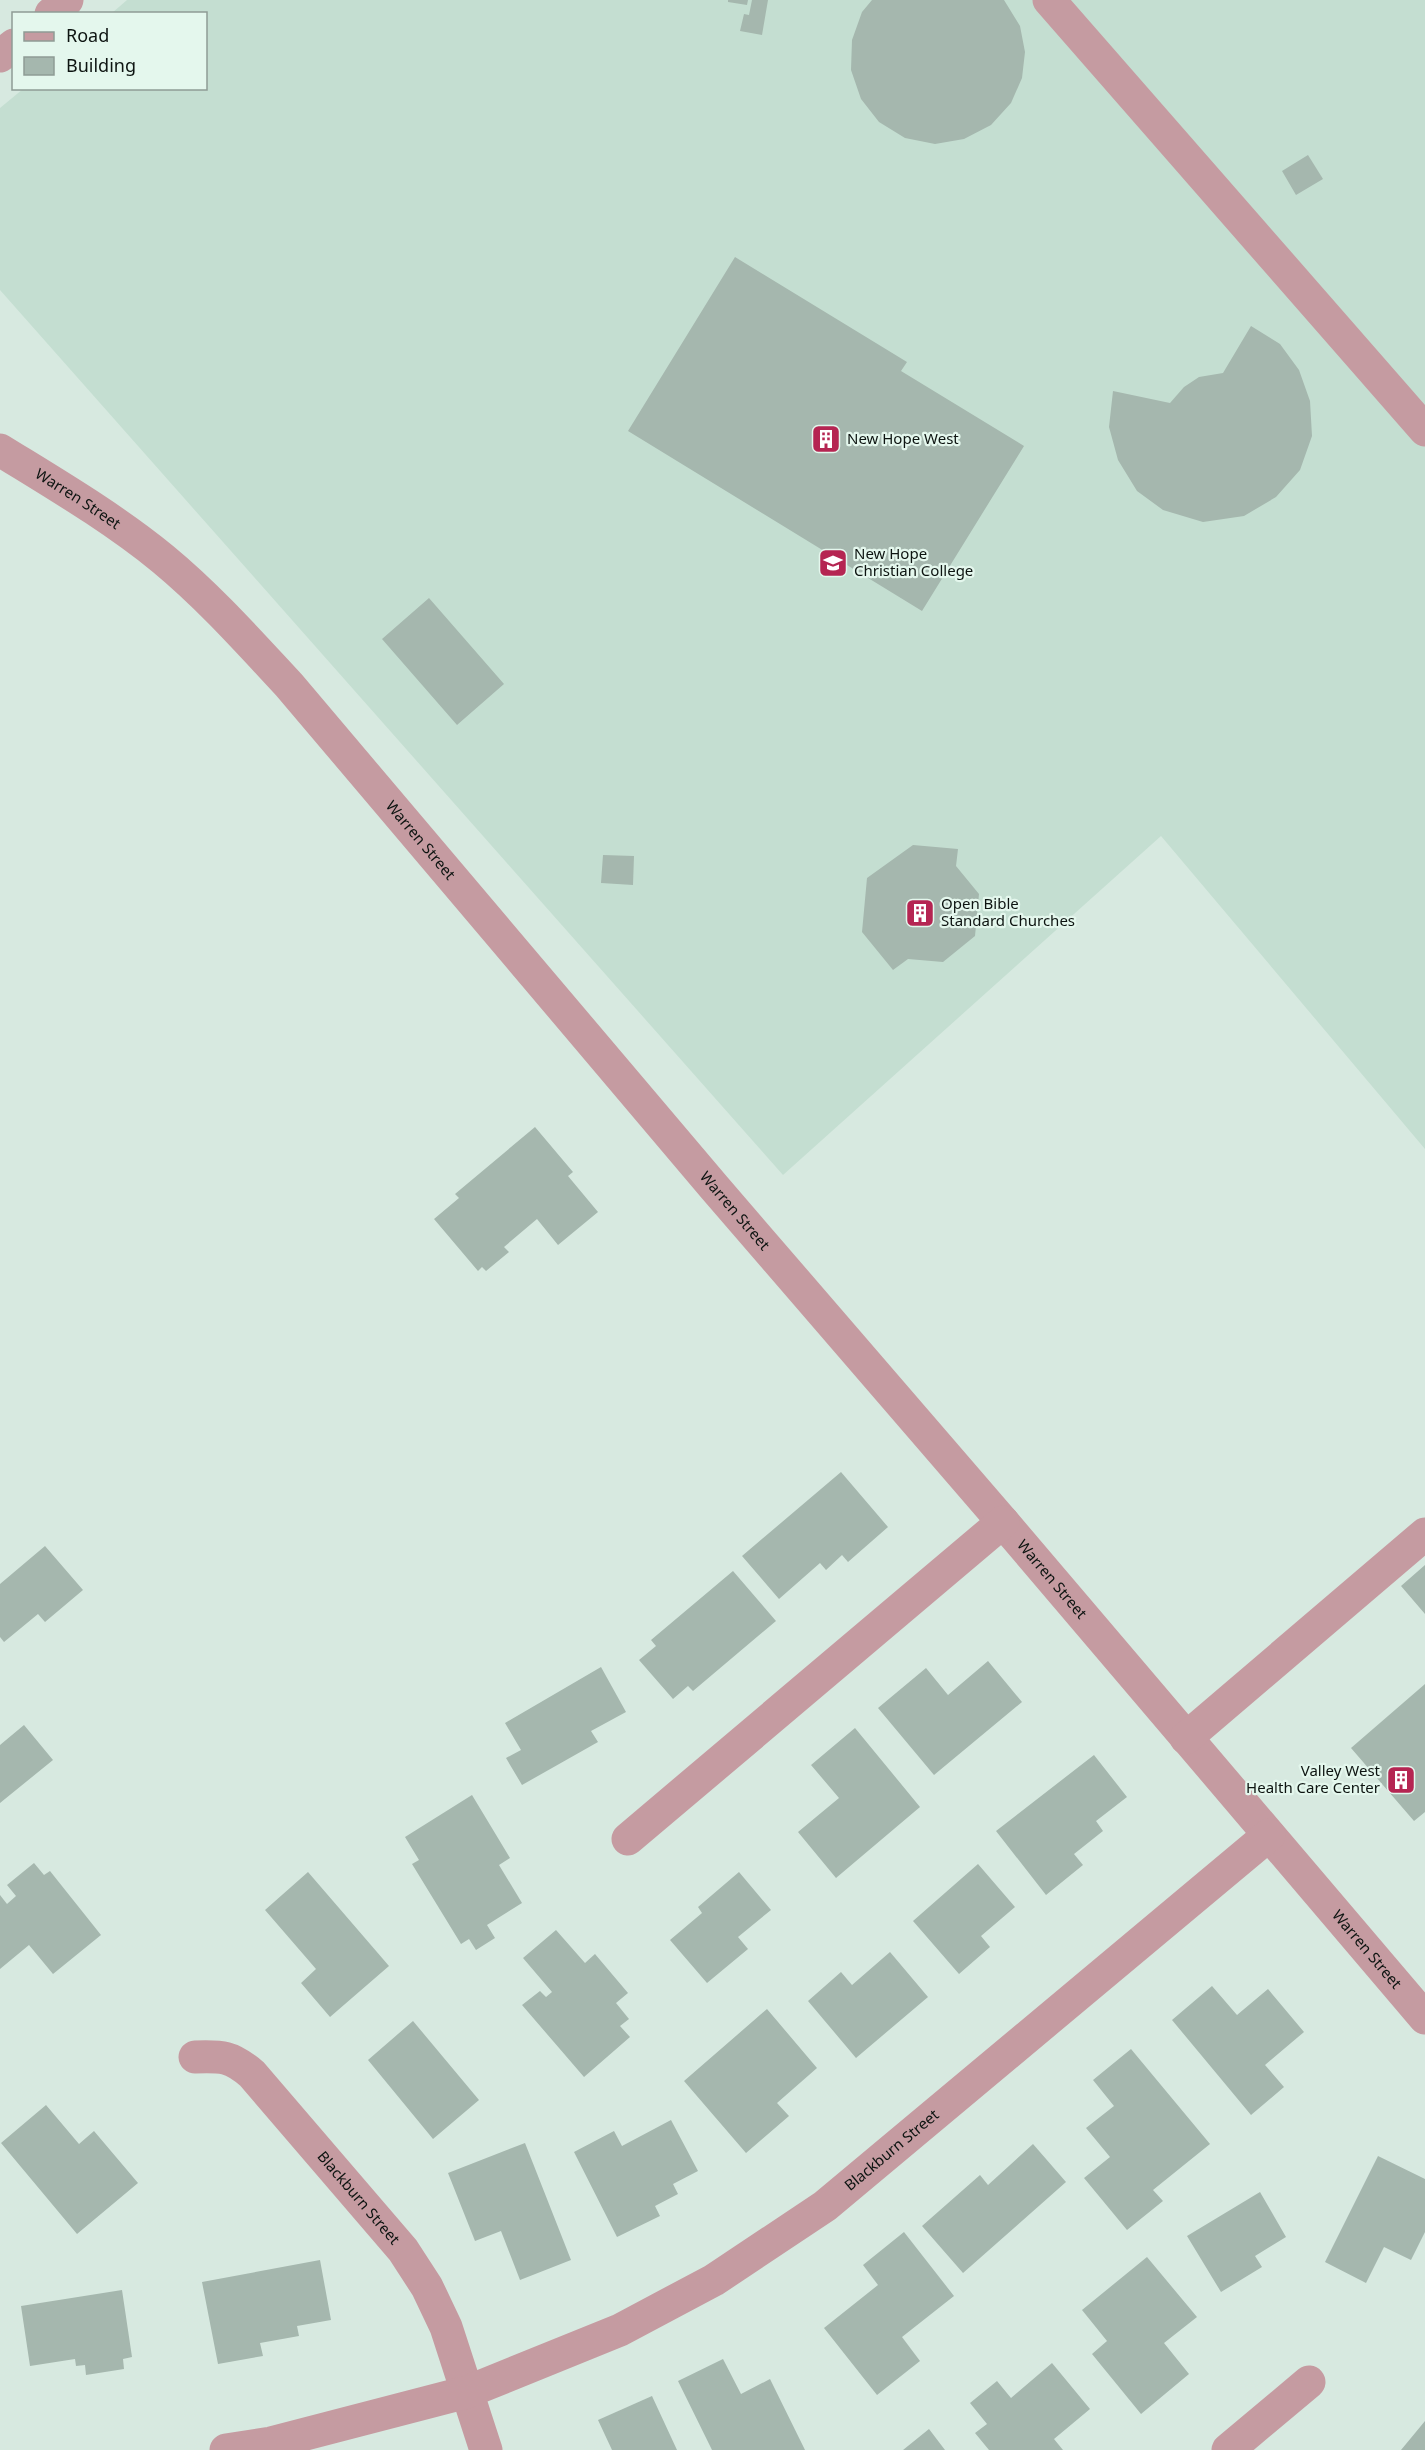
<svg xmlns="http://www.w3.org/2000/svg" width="1425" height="2450" font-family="'Noto Sans',sans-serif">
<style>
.built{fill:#c4ded1}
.building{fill:#a5b7ae}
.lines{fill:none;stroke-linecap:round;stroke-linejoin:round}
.minor{stroke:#c59ba1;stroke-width:33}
.labels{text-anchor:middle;stroke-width:4.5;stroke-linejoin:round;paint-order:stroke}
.poi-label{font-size:15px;fill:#0d1411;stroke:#e4f7ed;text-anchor:start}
.street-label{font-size:15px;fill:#0d1411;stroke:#e4f7ed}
</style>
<rect width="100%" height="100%" fill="#d7e9e0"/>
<!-- built -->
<path class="built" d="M127,0H1425V1149L1161,836L783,1175L0,290V108L23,89L206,88V14L112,13Z"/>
<!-- building -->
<path class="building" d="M728,0H748L747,5L728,2Z
M752,0H768L762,35L740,31L744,14L749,15Z
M872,0H1004L1020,26L1025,52L1022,78L1011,103L991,125L964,139L935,144L905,138L879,122L861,99L851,70L852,40L862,12Z
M1308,155L1323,179L1296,195L1282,171Z
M735,257L907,362L901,371L1024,446L922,611L628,431Z
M1251,326L1280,344L1299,370L1310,401L1312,436L1300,470L1276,497L1244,516L1203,522L1163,510L1137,491L1118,460L1109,427L1113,391L1170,403L1184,387L1199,377L1223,373Z
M429,598L504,684L457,725L382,639Z
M913,845L958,849L956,866L979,894L975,936L943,962L908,959L893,970L862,932L867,878Z
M603,855L634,856L633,885L601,883Z
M535,1127L573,1172L568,1176L598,1212L558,1245L537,1219L504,1247L509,1252L486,1271L482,1267L478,1271L434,1219L459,1198L455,1194Z
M841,1472L888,1527L848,1562L842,1555L826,1570L820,1563L779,1599L742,1556Z
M45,1546L83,1590L45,1622L38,1614L4,1642L0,1637V1584Z
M1425,1565V1614L1401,1586Z
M733,1571L776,1621L693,1691L688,1686L673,1699L639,1660L656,1646L651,1640Z
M988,1661L1022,1702L934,1775L878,1708L926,1668L948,1695Z
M601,1667L626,1712L591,1731L598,1742L522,1785L506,1758L521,1750L505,1723Z
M1425,1684V1812L1414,1821L1351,1748Z
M24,1725L53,1760L0,1803V1745Z
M855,1728L920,1807L836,1878L798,1832L839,1798L811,1765Z
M1094,1755L1127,1797L1096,1821L1103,1831L1074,1854L1083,1865L1046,1895L996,1831Z
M472,1795L510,1858L499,1865L522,1903L487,1925L495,1938L476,1950L469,1939L461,1944L412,1864L419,1860L405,1837Z
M34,1863L44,1875L50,1871L101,1935L53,1974L29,1945L0,1969V1895L7,1904L16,1896L7,1885Z
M978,1864L1015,1907L981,1936L990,1947L959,1974L913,1921Z
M308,1872L389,1966L330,2017L301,1983L316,1969L265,1910Z
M739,1872L771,1910L738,1937L748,1949L707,1983L670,1940L702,1913L698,1907Z
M556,1930L585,1963L595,1954L628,1993L616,2003L629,2019L620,2026L630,2037L584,2077L522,2005L540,1991L546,1997L552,1992L523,1958Z
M890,1952L928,1997L856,2058L808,2001L841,1972L852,1985Z
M1212,1986L1237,2015L1268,1989L1304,2032L1265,2065L1284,2087L1251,2115L1172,2020Z
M767,2009L817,2068L777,2103L789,2116L746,2153L684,2081Z
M413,2021L479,2100L433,2139L368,2060Z
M1131,2049L1210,2144L1153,2190L1163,2201L1127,2230L1084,2178L1110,2157L1086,2128L1114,2106L1093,2080Z
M46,2105L79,2144L94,2131L138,2183L77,2234L1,2143Z
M671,2120L698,2171L673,2184L678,2194L655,2206L660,2216L617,2237L574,2152L614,2131L622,2146Z
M525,2143L571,2260L520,2280L501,2231L475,2241L448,2173Z
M1033,2144L1066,2182L963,2273L922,2226L980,2175L988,2185Z
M1378,2156L1425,2179V2232L1411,2260L1384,2247L1366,2283L1325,2262Z
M1260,2192L1286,2237L1255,2256L1262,2267L1221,2292L1187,2236Z
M904,2232L954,2296L902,2337L920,2361L877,2395L824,2328L878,2285L863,2265Z
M1147,2257L1197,2317L1164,2343L1189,2374L1141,2414L1092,2354L1107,2341L1082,2310Z
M320,2260L331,2320L297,2326L299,2336L260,2343L263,2356L218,2364L202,2282Z
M122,2290L132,2357L123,2359L124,2369L86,2375L85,2365L76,2366L75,2359L30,2366L21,2306Z
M723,2359L741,2394L770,2379L805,2450H712L678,2381Z
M1052,2363L1090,2409L1054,2439L1063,2450H989L975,2433L987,2424L970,2403L997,2381L1011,2398Z
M652,2396L677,2450H612L598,2420Z
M1425,2421V2450H1401Z
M929,2429L945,2450H903Z"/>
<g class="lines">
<!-- minor -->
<g class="minor">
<path d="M1049,0L1425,430"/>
<path d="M51,14L67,0"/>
<path d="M0,56L14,45"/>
<path id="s1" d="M0,450C55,484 113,518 163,559C209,597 249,642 289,685L714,1187L1003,1522L1425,2018"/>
<path d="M1186,1738L1425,1534"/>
<path d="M628,1839L1003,1522"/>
<path id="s2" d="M195,2057C222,2056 231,2056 252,2074L403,2250L427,2287L446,2327L486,2450"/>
<path id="s3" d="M226,2450L271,2443L467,2392L620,2330L714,2280L825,2206L1269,1835"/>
<path d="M1228,2450L1309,2382"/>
</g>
</g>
<!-- icons -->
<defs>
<g id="building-square" transform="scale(1.5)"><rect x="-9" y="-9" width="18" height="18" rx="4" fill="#b52552" stroke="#e4f7ed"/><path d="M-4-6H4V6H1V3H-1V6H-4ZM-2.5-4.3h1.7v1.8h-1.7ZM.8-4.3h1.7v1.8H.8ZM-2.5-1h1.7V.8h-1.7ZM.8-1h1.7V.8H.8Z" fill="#fff"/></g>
<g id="university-square" transform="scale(1.5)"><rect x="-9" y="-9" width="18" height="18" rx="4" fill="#b52552" stroke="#e4f7ed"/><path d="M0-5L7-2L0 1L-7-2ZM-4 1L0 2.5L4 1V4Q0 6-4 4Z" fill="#fff"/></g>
</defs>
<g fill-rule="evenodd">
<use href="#building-square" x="826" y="439"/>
<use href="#university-square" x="833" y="563"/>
<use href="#building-square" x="920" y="913"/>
<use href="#building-square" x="1401" y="1780"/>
</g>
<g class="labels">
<!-- poi labels -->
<g class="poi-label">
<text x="847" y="444">New Hope West</text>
<text x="854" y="559">New Hope<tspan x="854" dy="17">Christian College</tspan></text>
<text x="941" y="909">Open Bible<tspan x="941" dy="17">Standard Churches</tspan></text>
<text x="1380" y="1776" text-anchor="end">Valley West<tspan x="1380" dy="17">Health Care Center</tspan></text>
</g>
<!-- street labels -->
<g class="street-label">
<text dy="5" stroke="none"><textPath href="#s1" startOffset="92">Warren Street</textPath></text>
<text dy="5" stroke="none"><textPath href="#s1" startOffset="578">Warren Street</textPath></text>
<text dy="5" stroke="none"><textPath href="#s1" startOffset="1064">Warren Street</textPath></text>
<text dy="5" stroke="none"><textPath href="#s1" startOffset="1550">Warren Street</textPath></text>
<text dy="5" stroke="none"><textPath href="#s1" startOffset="2036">Warren Street</textPath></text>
<text dy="5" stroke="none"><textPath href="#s3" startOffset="740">Blackburn Street</textPath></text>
<text dy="5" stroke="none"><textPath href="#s2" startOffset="225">Blackburn Street</textPath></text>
</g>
</g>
<!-- legend -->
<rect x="12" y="12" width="195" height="78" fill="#e4f7ed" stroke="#8e9c95" stroke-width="1.5"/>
<rect x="24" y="32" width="30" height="9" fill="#c59ba1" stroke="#8e9c95" stroke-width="1.5"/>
<text x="66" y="42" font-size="18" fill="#0d1411">Road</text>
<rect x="24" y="57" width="30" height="18" fill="#a5b7ae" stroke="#8e9c95" stroke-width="1.5"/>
<text x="66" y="72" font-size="18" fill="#0d1411">Building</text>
</svg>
